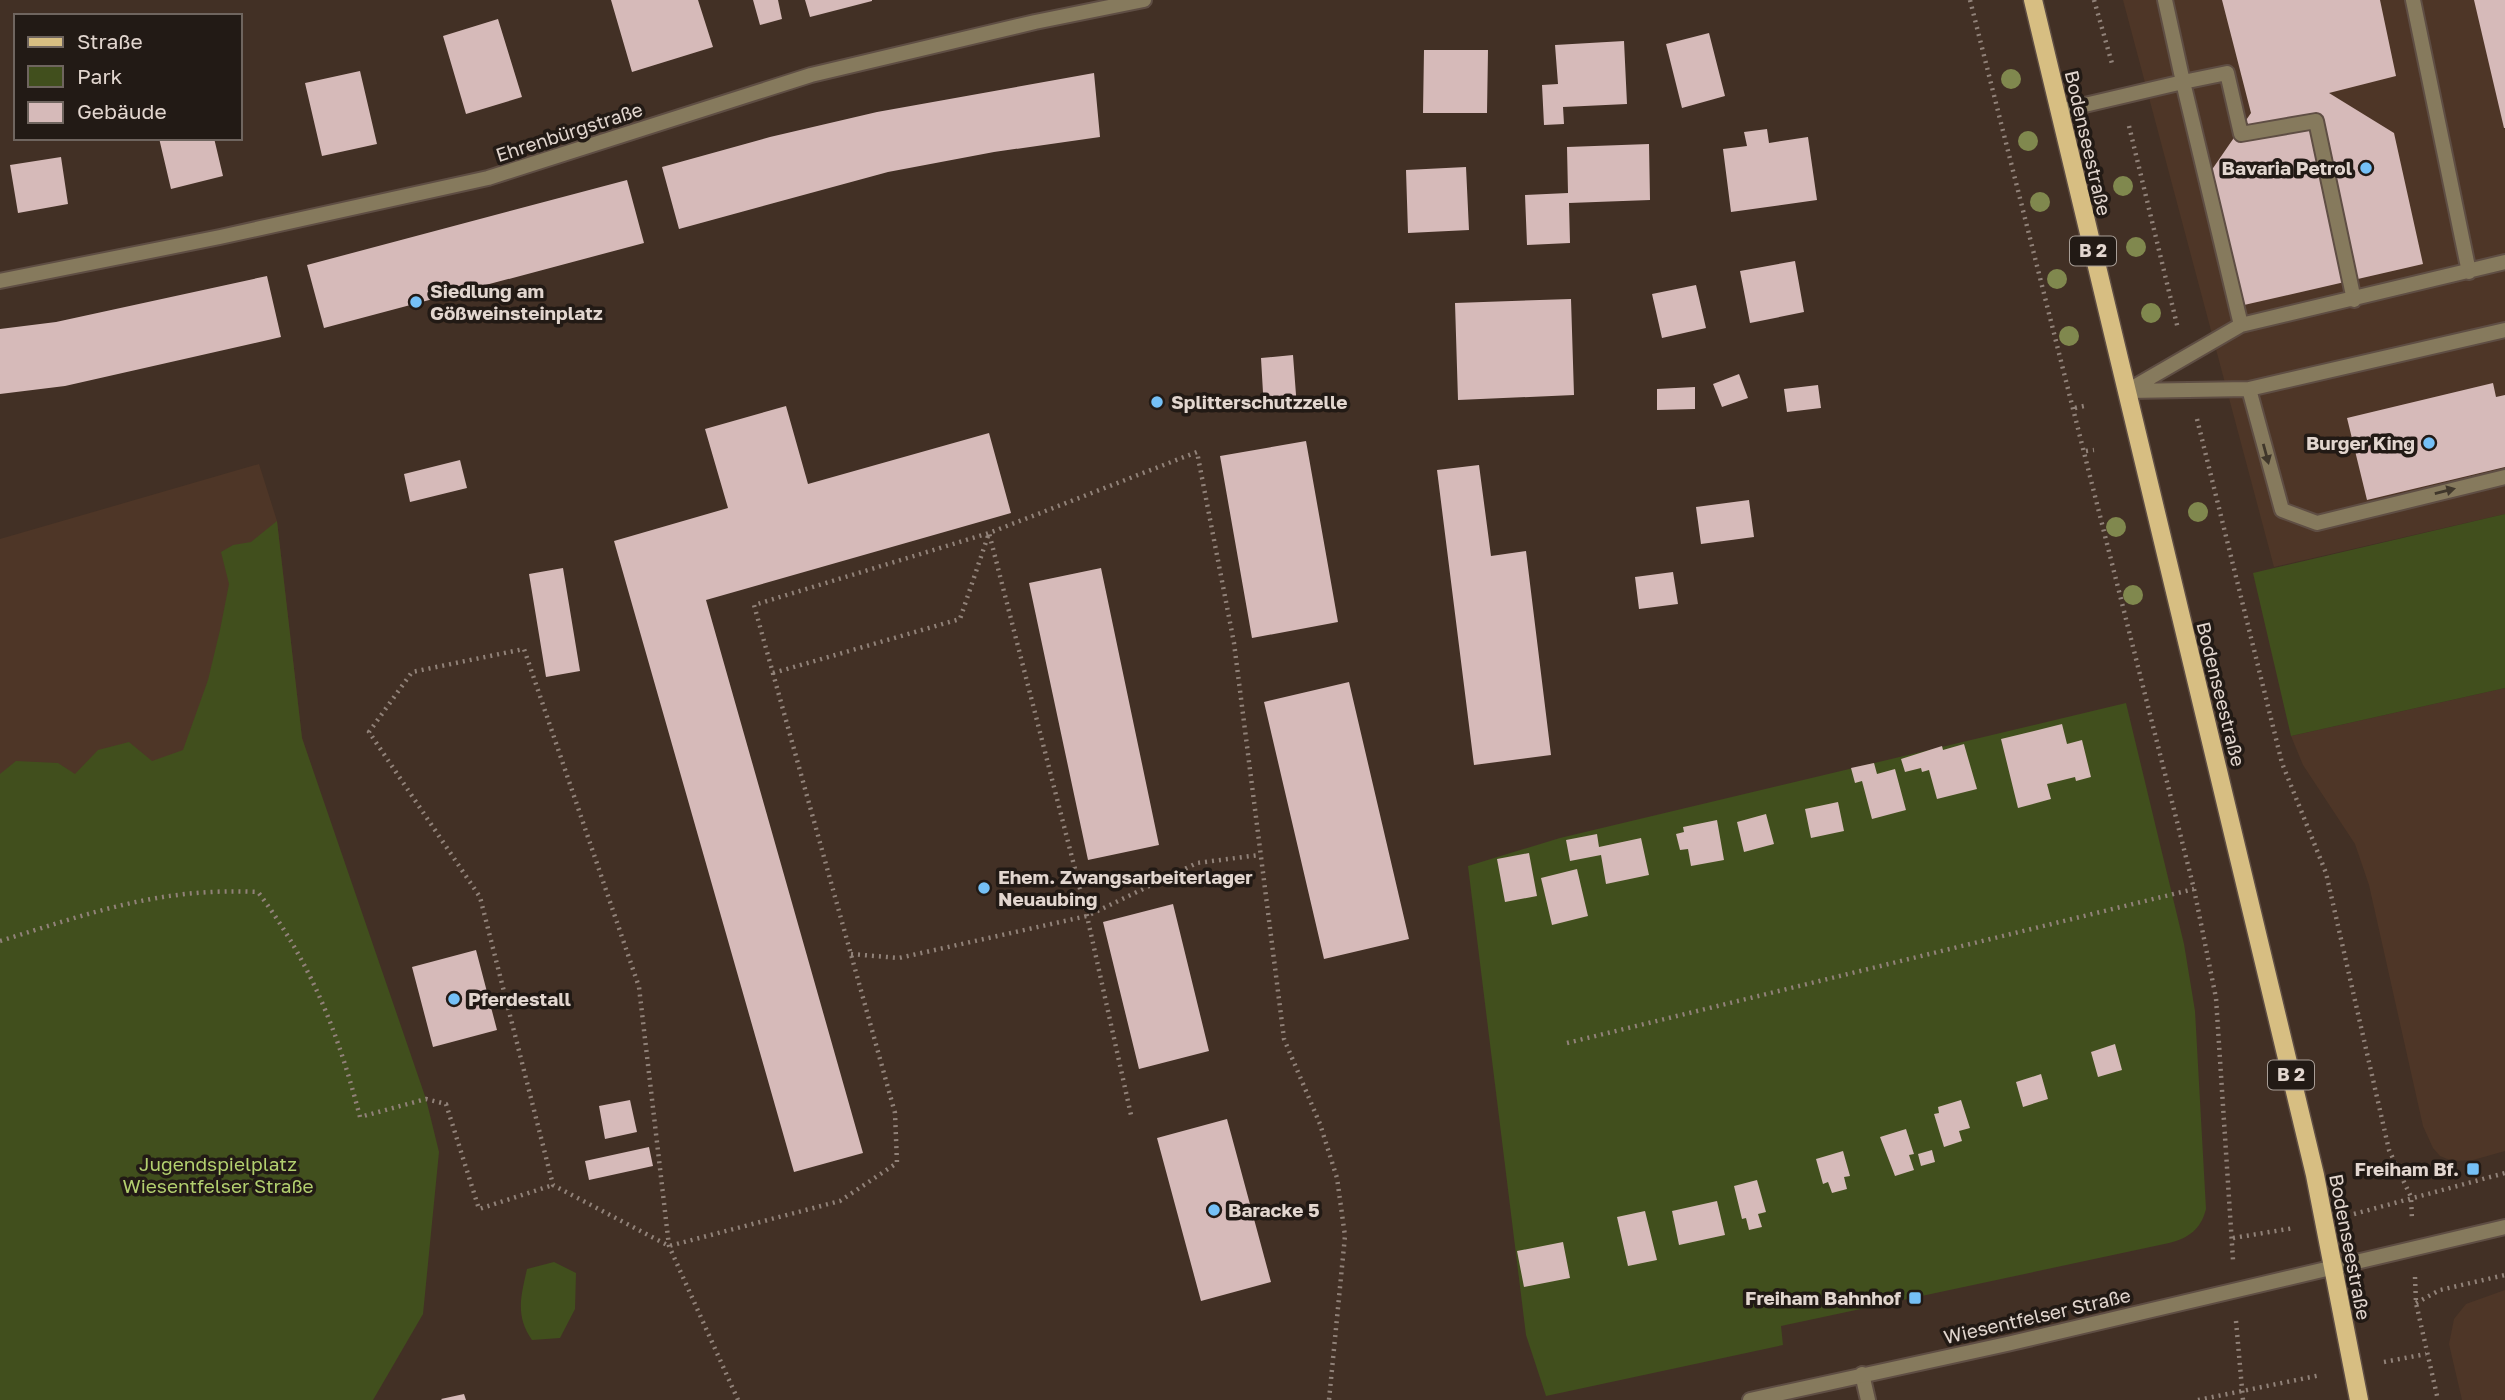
<svg xmlns="http://www.w3.org/2000/svg" width="2505" height="1400" font-family="'Golos Text',sans-serif">
<style>
.built{fill:#4e3627}
.green{fill:#414f1d}
.building{fill:#d6bab9}
.lines{fill:none;stroke-linecap:round;stroke-linejoin:round}
.service-casing{stroke:#5f4e44;stroke-width:18}
.minor-casing{stroke:#5f4e44;stroke-width:18}
.primary-casing{stroke:#5f4e44;stroke-width:21}
.path{stroke:#918279;stroke-width:4.5;stroke-dasharray:2 5;stroke-linecap:butt}
.service{stroke:#867a5d;stroke-width:14}
.minor{stroke:#867a5d;stroke-width:14}
.primary{stroke:#d7be82;stroke-width:18}
.tree{fill:#80884e}
.oneway{fill:#40372b}
.poi-dot{fill:#75c0f6;stroke:#221a15;stroke-width:2.5}
.labels{text-anchor:middle;stroke-width:7;stroke-linejoin:round;paint-order:stroke}
.shield{fill:#221a15;stroke:#a89e97;stroke-width:2}
.shield-label{font-size:18px;font-weight:bold;fill:#e2d6cf}
.street-label{font-size:19px;fill:#e2d6cf;stroke:#221a15}
.poi-label{font-size:19px;font-weight:bold;fill:#e2d6cf;stroke:#221a15;text-anchor:start}
.park-label{font-size:19px;fill:#b3d06f;stroke:#221a15}
</style>
<rect width="100%" height="100%" fill="#423025"/>
<!-- built -->
<path class="built" d="M2123,0H2505V514L2274,567Z
M259,464L277,521L302,738L313,771L0,852V539Z
M2505,688V1151L2473,1160L2452,1161L2440,1156L2433,1148L2423,1126L2369,885L2355,844L2303,765L2291,736Z
M2505,1290V1400H2462L2449,1344L2454,1319L2466,1304Z"/>
<!-- green -->
<path class="green" d="M2505,514V688L2291,736L2253,573Z
M277,521L302,738L426,1099L439,1152L423,1314L373,1400H0V774L16,761L58,763L75,774L98,750L129,742L152,761L183,750L208,680L220,630L229,584L221,552L233,545L251,542Z
M2126,703L2184,944L2195,1011L2206,1209C2201,1229 2189,1238 2169,1243L1781,1326L1783,1345L1546,1396L1526,1335L1468,866L1560,838Z
M554,1262L576,1273L575,1309L560,1338L532,1340C515,1316 521,1296 527,1269Z"/>
<!-- building -->
<path class="building" d="M611,0H698L713,47L632,72Z
M753,0H778L782,19L760,25Z
M805,0H872V1L810,17Z
M2222,0H2380L2396,76L2329,93L2394,133L2423,264L2244,305L2211,171L2251,113Z
M2474,0H2505V128H2504Z
M498,19L522,97L466,114L443,36Z
M1709,33L1725,96L1682,108L1666,44Z
M1624,41L1627,104L1563,107L1564,124L1544,125L1542,85L1558,84L1555,45Z
M1424,50H1488L1487,113H1423Z
M360,71L377,144L322,156L305,83Z
M1094,73L1100,137L994,152L888,172L679,229L662,167L770,137L877,112Z
M1767,129L1769,143L1808,137L1817,200L1731,212L1723,149L1747,146L1744,132Z
M159,138H214L223,176L171,189Z
M1649,144L1650,200L1569,203L1570,243L1527,245L1525,195L1568,193L1567,147Z
M61,157L68,204L18,213L10,165Z
M1466,167L1469,230L1408,233L1406,170Z
M627,180L644,243L324,328L307,265Z
M1795,261L1804,312L1750,323L1740,271Z
M267,276L281,337L65,386L0,394V329L56,322Z
M1696,285L1706,328L1662,338L1652,294Z
M1571,299L1574,395L1458,400L1455,303Z
M1293,355L1297,408L1264,410L1261,358Z
M1739,374L1748,398L1722,407L1713,384Z
M2493,383L2496,397L2505,395V467L2367,500L2347,418Z
M1818,385L1821,408L1787,412L1784,389Z
M1695,387V409L1657,410V389Z
M786,406L808,484L989,433L1011,513L706,600L863,1153L794,1172L614,541L728,508L705,429Z
M1306,441L1338,622L1252,638L1220,456Z
M460,460L467,488L410,502L404,474Z
M1479,465L1491,556L1526,551L1551,755L1474,765L1437,470Z
M1749,500L1754,537L1701,544L1696,507Z
M563,568L580,671L546,677L529,574Z
M1101,568L1159,845L1088,860L1029,583Z
M1673,572L1678,604L1639,609L1635,577Z
M1349,682L1409,939L1324,959L1264,702Z
M2062,724L2067,744L2082,740L2091,777L2076,781L2075,777L2047,784L2051,799L2018,808L2001,739Z
M1964,744L1977,789L1937,799L1929,770L1922,772L1921,768L1905,772L1901,759L1942,746L1943,750Z
M1874,763L1877,774L1895,769L1906,810L1872,819L1862,781L1855,783L1851,768Z
M1838,802L1844,831L1811,838L1805,809Z
M1766,814L1774,844L1744,852L1737,822Z
M1717,820L1724,860L1691,866L1688,849L1680,850L1676,834L1684,832L1683,827Z
M1597,834L1599,847L1641,838L1649,875L1606,884L1601,855L1570,861L1566,840Z
M1529,853L1537,896L1505,902L1497,859Z
M1577,869L1588,916L1552,925L1541,878Z
M1173,904L1209,1051L1139,1069L1103,922Z
M476,950L497,1030L433,1047L412,967Z
M2115,1044L2122,1070L2098,1077L2091,1052Z
M2041,1074L2048,1099L2023,1107L2016,1082Z
M630,1100L637,1132L605,1139L599,1106Z
M1961,1100L1970,1128L1959,1131L1962,1141L1944,1147L1934,1114L1939,1113L1938,1107Z
M1227,1119L1271,1282L1201,1301L1157,1138Z
M1906,1129L1914,1154L1909,1155L1914,1170L1895,1176L1880,1137Z
M649,1147L653,1166L589,1180L585,1161Z
M1932,1150L1935,1162L1921,1166L1918,1154Z
M1843,1151L1850,1176L1844,1177L1847,1189L1832,1193L1828,1182L1823,1184L1816,1159Z
M1757,1180L1766,1212L1758,1214L1762,1227L1749,1230L1746,1218L1742,1219L1734,1186Z
M1717,1201L1725,1235L1679,1245L1672,1211Z
M1645,1211L1657,1260L1628,1266L1617,1217Z
M1563,1242L1570,1278L1524,1287L1517,1251Z
M464,1394L466,1400H442L441,1399Z"/>
<g class="lines">
<!-- service casing -->
<g class="service-casing">
<path id="service" d="M2413,0L2469,272
M2059,111L2183,82L2165,0
M2241,325L2505,262
M2249,389L2282,510L2317,523L2505,477
M2127,391L2241,325L2183,82L2227,73L2241,134L2316,121L2354,300
M2128,391L2249,389L2505,330
M1862,1374L1868,1400"/>
</g>
<!-- minor casing -->
<g class="minor-casing">
<path id="minor" d="M0,281L220,237L488,178L811,75L1035,22L1144,0
M1750,1400L2007,1344L2505,1227"/>
</g>
<!-- primary casing -->
<g class="primary-casing">
<path id="primary" d="M2033,0L2315,1175L2359,1400"/>
</g>
<!-- path -->
<path class="path" d="M1970,0L2194,889L2216,998L2233,1260
M2094,0L2113,67
M2129,126L2178,329
M2075,408L2084,406
M2197,419L2282,763L2326,873L2389,1150L2411,1197L2412,1220
M2086,451L2094,450
M773,673L960,619L989,533L1087,916L1131,1115
M0,941C91,913 160,887 258,892C311,963 338,1032 360,1117L426,1099L446,1104L479,1209L553,1185
M851,954L899,958L1087,916L1197,863L1259,855
M1567,1043L2194,889
M2354,1214L2505,1173
M2233,1238L2294,1228
M2415,1277L2416,1303L2438,1400
M2416,1303L2440,1290L2505,1275
M2236,1321L2243,1400
M2384,1362L2426,1354
M738,1400L669,1246L639,987L524,649L412,672L369,732L480,897L553,1185L669,1246L840,1201L897,1163L895,1113L754,605L989,533L1197,452L1234,643L1284,1039L1320,1124L1337,1178L1345,1236L1329,1400
M2198,1400L2321,1375"/>
<!-- service -->
<use href="#service" class="service"/>
<!-- minor -->
<use href="#minor" class="minor"/>
<!-- primary -->
<use href="#primary" class="primary"/>
</g>
<!-- trees -->
<g class="tree">
<circle cx="2011" cy="79" r="10"/>
<circle cx="2028" cy="141" r="10"/>
<circle cx="2123" cy="186" r="10"/>
<circle cx="2040" cy="202" r="10"/>
<circle cx="2136" cy="247" r="10"/>
<circle cx="2057" cy="279" r="10"/>
<circle cx="2151" cy="313" r="10"/>
<circle cx="2069" cy="336" r="10"/>
<circle cx="2198" cy="512" r="10"/>
<circle cx="2116" cy="527" r="10"/>
<circle cx="2133" cy="595" r="10"/>
</g>
<!-- one-way arrows -->
<defs><path id="oneway-solid" d="M-6-.8H1V-3.2L6.5 0L1 3.2V.8H-6Z" transform="scale(1.75)"/></defs>
<g class="oneway">
<use href="#oneway-solid" transform="translate(2266 454) rotate(75)"/>
<use href="#oneway-solid" transform="translate(2445 491) rotate(-14)"/>
</g>
<!-- markers -->
<g class="poi-dot">
<circle cx="2366" cy="168" r="7"/>
<circle cx="416" cy="302" r="7"/>
<circle cx="1157" cy="402" r="7"/>
<circle cx="2429" cy="443" r="7"/>
<circle cx="984" cy="888" r="7"/>
<circle cx="454" cy="999" r="7"/>
<rect x="2466" y="1162" width="14" height="14" rx="3.5"/>
<circle cx="1214" cy="1210" r="7"/>
<rect x="1908" y="1291" width="14" height="14" rx="3.5"/>
</g>
<g class="labels">
<!-- shield labels -->
<g class="shield">
<rect x="2070" y="236.5" width="46" height="29" rx="5"/>
<rect x="2268" y="1060.5" width="46" height="29" rx="5"/>
</g>
<g class="shield-label">
<text x="2093" y="257">B 2</text>
<text x="2291" y="1081">B 2</text>
</g>
<!-- street labels -->
<g class="street-label">
<text transform="translate(569 132) rotate(-18)" y="7">Ehrenbürgstraße</text>
<text transform="translate(2088 143) rotate(77)" y="7">Bodenseestraße</text>
<text transform="translate(2221 694) rotate(76)" y="7">Bodenseestraße</text>
<text transform="translate(2350 1247) rotate(79)" y="7">Bodenseestraße</text>
<text transform="translate(2037 1316) rotate(-13)" y="7">Wiesentfelser Straße</text>
</g>
<!-- poi labels -->
<g class="poi-label">
<text x="2352" y="175" text-anchor="end">Bavaria Petrol</text>
<text x="430" y="298">Siedlung am<tspan x="430" dy="22">Gößweinsteinplatz</tspan></text>
<text x="1171" y="409">Splitterschutzzelle</text>
<text x="2415" y="450" text-anchor="end">Burger King</text>
<text x="998" y="884">Ehem. Zwangsarbeiterlager<tspan x="998" dy="22">Neuaubing</tspan></text>
<text x="468" y="1006">Pferdestall</text>
<text x="2459" y="1176" text-anchor="end">Freiham Bf.</text>
<text x="1228" y="1217">Baracke 5</text>
<text x="1901" y="1305" text-anchor="end">Freiham Bahnhof</text>
</g>
<!-- park labels -->
<g class="park-label">
<text x="218" y="1171">Jugendspielplatz<tspan x="218" dy="22">Wiesentfelser Straße</tspan></text>
</g>
</g>
<!-- legend -->
<rect x="14" y="14" width="228" height="126" fill="#221a15" stroke="#6f655f" stroke-width="2"/>
<rect x="28" y="37" width="35" height="10" fill="#d7be82" stroke="#6f655f" stroke-width="2"/>
<text x="77" y="49" font-size="21" fill="#e2d6cf">Straße</text>
<rect x="28" y="66" width="35" height="21" fill="#414f1d" stroke="#6f655f" stroke-width="2"/>
<text x="77" y="84" font-size="21" fill="#e2d6cf">Park</text>
<rect x="28" y="102" width="35" height="21" fill="#d6bab9" stroke="#6f655f" stroke-width="2"/>
<text x="77" y="119" font-size="21" fill="#e2d6cf">Gebäude</text>
</svg>
